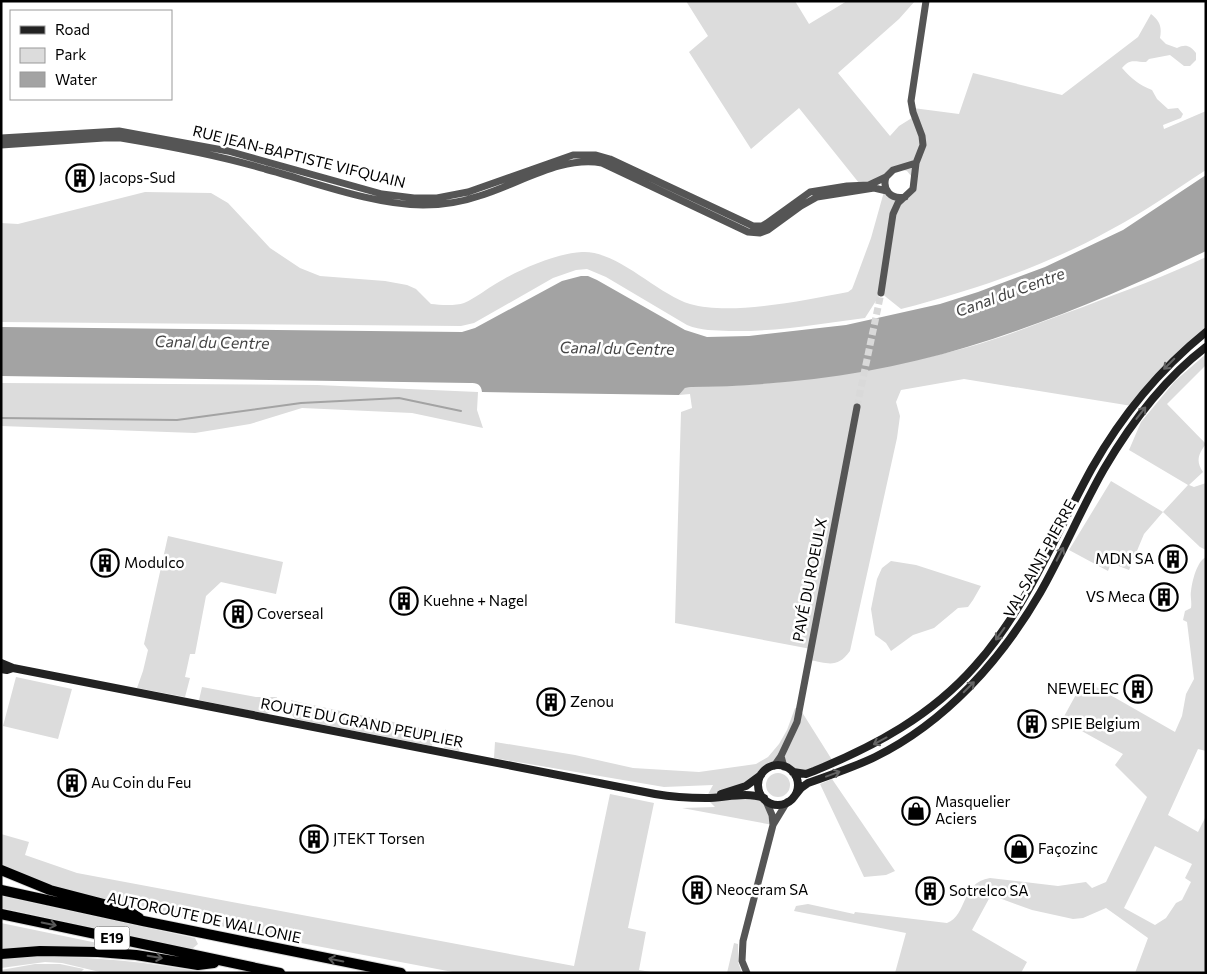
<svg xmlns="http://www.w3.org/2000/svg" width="1207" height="974" font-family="Commissioner,sans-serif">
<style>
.green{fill:#dcdcdc;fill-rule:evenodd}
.water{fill:#a3a3a3}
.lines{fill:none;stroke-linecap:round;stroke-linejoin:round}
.stream{stroke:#a3a3a3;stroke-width:2}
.tertiary-tunnel{stroke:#d9d9d9;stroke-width:7;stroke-dasharray:7 3.5;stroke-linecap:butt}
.motorway-casing{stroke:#dbdbdb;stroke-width:12}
.tertiary{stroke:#555;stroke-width:7}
.secondary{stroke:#222;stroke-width:8}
.motorway{stroke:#000;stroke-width:10}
.oneway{stroke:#646464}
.oneway2{stroke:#595959}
.labels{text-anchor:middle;stroke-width:5;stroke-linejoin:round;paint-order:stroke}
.shield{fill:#fff;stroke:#4c4c4c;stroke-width:1}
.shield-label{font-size:14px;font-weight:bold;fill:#000}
.street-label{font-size:15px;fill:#000;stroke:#fff}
.poi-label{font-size:15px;fill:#000;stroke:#fff;text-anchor:start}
.water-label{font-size:16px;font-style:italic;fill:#444;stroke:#fff}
</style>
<rect width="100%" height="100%" fill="#fff"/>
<!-- green -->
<path class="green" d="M686,1H795L809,24L847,1H915L899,19L838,73L890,136L899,126L915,116L913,108L959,114L973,73L1062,95L1138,37L1151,14C1160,21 1162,27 1160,38L1166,44L1177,48C1185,44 1190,45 1196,53V60L1190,66H1184L1170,55L1149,59L1146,62C1135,62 1130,58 1122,68C1132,79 1139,85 1152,90L1157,99L1168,109L1178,108L1183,114L1181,118L1163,125L1164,129L1206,111V170C1175,190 1144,212 1112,229C1046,266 974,290 901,309L881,293L865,318C820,324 775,332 729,331C715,330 701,331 687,325L606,277L587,269L576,270L553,278L474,323L461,326L1,322V223L18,224L145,192L211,193L228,203L270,248L300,268L320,276L385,281L407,285L416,289L431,304C440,305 456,306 464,303C476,298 486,289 497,283C518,270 557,253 582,252C617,250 657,294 690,304C731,316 805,300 848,292L852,289L854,284L871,238L885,188L890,194L908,195L912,177L907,171L899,169C888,179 878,188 863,188L799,108L751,149L689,52L708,36Z
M1206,257V332L1132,406L964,379L901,390L896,402L900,416L897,438L850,651C837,669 828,663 809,660L811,649L675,623L681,412L692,408L690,394L679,395L685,388L691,387C784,386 875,372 965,348C1005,337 1044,321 1083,307C1124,291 1166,276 1206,257Z
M1206,354V365L1167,404L1206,444C1199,453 1195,461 1203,472L1189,485L1194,487L1206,483V550L1200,547L1163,512L1144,534L1129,570L1111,563L1108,571L1069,550L1111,481L1163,512L1188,485L1129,450L1141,422L1175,381Z
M1,383L317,385L478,392L477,410L483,428L412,413L302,408L250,424L195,433L1,426Z
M168,536L283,562L276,594L221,582L206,596L195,654H190L185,677L190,678L185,697L137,688L143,671L148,650L144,644Z
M1206,557V751L1198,749L1168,815L1198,832L1206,816V973H1135L1148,938L1106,908L1083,918L1073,919L1032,910L991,895L972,930L1027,962L1021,973H895L906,933L794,911L796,906L808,904L854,914L855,912L947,923C968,915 960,883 990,878L1058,886L1086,882L1092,888L1106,882L1147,797L1115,765L1123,754L1062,720L1084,680L1175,732L1182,716L1186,694L1194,679L1187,622L1183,620L1185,611L1191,608C1192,601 1190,597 1191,591C1192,581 1197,561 1206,557ZM1155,846L1192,864L1185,878L1191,882L1182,900L1176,903L1166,918L1155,925L1124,908Z
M891,561L916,565L981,586L973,600L968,607L958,608L934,628L913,635L891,651L886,643L875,635L871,609L877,579L882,568Z
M16,677L72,689L58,739L3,726Z
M202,687L256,697H277L275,709L267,714L199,700Z
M291,700L298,702L436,731L432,746L295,719L290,712Z
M795,708L800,709L834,763L814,771L793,772L784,767L774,766L764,771L753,781L709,797L762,798L773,825L682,808L715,807L706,798L713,785L664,787L494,758L495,742L575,755L633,768L699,772L756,764L768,757L779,744L787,730Z
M445,729L448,733L463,736L459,751L444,748Z
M766 785a12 12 0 1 1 24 0a12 12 0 1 1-24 0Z
M832,779L895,871L886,875L864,877L820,784Z
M610,794L654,803L628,928L646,932L639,970L657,973H458L280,939L166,914L93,897L50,885L1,868V834L29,842L25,855L77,873L574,966Z
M1,896L195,938L198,944L192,949L1,908Z
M1,923L131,950L1,951Z
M734,943L738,944V962L742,973H727Z
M12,957C78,955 142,961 208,973H104L62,963L45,962L1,968V959Z
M35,964H60L84,969L80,973H1V970Z"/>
<!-- water -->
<path class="water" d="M1206,175V251C1129,288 1049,322 967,347C878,374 784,386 691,387L685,388L679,395L482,392C481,384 477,383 470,383L1,376V327L462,332L475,328L562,281L581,276H588L597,280L685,330L707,337L749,336L846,325L940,304L978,292L1045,267L1123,230Z"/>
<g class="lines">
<!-- stream -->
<path class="stream" d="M1,418L177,420L301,403L399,398L461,411"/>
<!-- tertiary-tunnel -->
<path class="tertiary-tunnel" d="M857,407L881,293"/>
<!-- motorway casing -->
<g class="motorway-casing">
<path id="motorway" d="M1,870L50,890L127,910L139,918
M1,890L143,921L401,973
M1,914L280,973
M1,954L40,951L98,952L136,955L198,965L214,963"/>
</g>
<!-- tertiary -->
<path class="tertiary" d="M1,138L119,131L228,151L382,194L414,198H437L468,192L573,155H596L610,159L753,226H762L767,223L810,192L847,186L869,185L886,177
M1,145L104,138H121C169,146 218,155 265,169C314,182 374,205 423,205C442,205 462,202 479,196C517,185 562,155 602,163L748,232L760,233L768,230L801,206L817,197L874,188L887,191
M905,197C891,200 882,190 886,177L893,170L916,163
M881,293L893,214L898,203L913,189L916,163L923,145L922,136L913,112L911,101L926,1
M781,756L784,767
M774,766L781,756L797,722L857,407
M766,801L772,815L773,825
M747,973L742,961L743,941L773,825L787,802"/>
<!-- secondary -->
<path class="secondary" d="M1,663L13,668L655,794C672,797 689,798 706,798C725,798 746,791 764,798
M1,669L7,670L13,668
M758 785a20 20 0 1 1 40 0a20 20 0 1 1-40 0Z
M793,772L806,774L814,771C875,746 931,716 975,666C1027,608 1055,535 1092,468C1122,415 1159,370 1206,332
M721,794L746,786L761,775
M793,798L801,788L808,783C831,775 854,767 875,757C946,722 1001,660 1040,593C1063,553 1081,509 1104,469C1131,423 1164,379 1206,347"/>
<!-- motorway -->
<use href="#motorway" class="motorway"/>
</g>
<!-- one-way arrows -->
<defs><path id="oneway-shaft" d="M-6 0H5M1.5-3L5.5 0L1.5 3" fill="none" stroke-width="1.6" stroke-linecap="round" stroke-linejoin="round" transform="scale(1.25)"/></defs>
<g class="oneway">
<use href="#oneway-shaft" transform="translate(1169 364) rotate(135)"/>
<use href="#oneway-shaft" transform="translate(1141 413) rotate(-52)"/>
<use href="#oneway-shaft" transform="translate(1060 554) rotate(-63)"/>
<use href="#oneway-shaft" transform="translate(1000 634) rotate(126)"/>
<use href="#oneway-shaft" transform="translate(969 687) rotate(-45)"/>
<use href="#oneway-shaft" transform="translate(880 741) rotate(152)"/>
<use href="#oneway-shaft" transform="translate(833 774) rotate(-20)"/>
</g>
<g class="oneway2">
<use href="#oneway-shaft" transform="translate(49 924) rotate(12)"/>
<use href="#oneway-shaft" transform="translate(155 957) rotate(9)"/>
<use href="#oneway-shaft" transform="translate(336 960) rotate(-169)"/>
</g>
<!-- icons -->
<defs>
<g id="building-ring" transform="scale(1.4375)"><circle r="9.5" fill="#fff" stroke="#000" stroke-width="1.5"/><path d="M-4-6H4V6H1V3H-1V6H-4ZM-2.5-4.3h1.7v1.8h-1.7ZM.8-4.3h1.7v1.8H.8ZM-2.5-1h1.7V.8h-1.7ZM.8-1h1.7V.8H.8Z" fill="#000"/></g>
<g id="shop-ring" transform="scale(1.4375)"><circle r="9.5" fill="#fff" stroke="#000" stroke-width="1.5"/><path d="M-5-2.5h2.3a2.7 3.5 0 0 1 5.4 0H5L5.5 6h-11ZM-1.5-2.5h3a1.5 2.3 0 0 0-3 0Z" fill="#000"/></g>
</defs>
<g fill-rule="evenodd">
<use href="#building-ring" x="80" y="178"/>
<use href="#building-ring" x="1173" y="559"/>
<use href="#building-ring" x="105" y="563"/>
<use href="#building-ring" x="1164" y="597"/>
<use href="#building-ring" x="404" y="601"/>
<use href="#building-ring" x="238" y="614"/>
<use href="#building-ring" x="1138" y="689"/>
<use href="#building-ring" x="551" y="702"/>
<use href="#building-ring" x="1032" y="724"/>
<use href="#building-ring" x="72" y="783"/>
<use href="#shop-ring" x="916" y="811"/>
<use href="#building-ring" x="314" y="839"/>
<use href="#shop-ring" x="1019" y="849"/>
<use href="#building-ring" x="697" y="890"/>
<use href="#building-ring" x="930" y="891"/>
</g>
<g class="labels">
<!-- shield labels -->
<rect class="shield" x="94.5" y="926.5" width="35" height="23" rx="4"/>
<g class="shield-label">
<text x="112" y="943">E19</text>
</g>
<!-- street labels -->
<g class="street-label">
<text transform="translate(299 157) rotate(14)" y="5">RUE JEAN-BAPTISTE VIFQUAIN</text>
<text transform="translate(1040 559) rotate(-61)" y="5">VAL SAINT-PIERRE</text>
<text transform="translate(810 580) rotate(-79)" y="5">PAVÉ DU ROEULX</text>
<text transform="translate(362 723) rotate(11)" y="5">ROUTE DU GRAND PEUPLIER</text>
<text transform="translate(204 918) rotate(12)" y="5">AUTOROUTE DE WALLONIE</text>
</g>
<!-- poi labels -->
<g class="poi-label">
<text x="99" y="183">Jacops-Sud</text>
<text x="1154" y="564" text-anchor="end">MDN SA</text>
<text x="124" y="568">Modulco</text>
<text x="1145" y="602" text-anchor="end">VS Meca</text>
<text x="423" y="606">Kuehne + Nagel</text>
<text x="257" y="619">Coverseal</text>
<text x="1119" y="694" text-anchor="end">NEWELEC</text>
<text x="570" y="707">Zenou</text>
<text x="1051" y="729">SPIE Belgium</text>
<text x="91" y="788">Au Coin du Feu</text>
<text x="935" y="807">Masquelier<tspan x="935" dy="17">Aciers</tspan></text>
<text x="333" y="844">JTEKT Torsen</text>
<text x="1038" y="854">Façozinc</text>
<text x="716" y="895">Neoceram SA</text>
<text x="949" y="896">Sotrelco SA</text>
</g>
<!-- water labels -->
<g class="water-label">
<text transform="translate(1010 292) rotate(-20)" y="6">Canal du Centre</text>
<text transform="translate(212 342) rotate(1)" y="6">Canal du Centre</text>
<text transform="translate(617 348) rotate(1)" y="6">Canal du Centre</text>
</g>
</g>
<!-- border -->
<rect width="1207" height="974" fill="none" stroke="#000000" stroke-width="5"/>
<!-- legend -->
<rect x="10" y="10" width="162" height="90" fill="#ffffff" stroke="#999999"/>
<rect x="20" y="26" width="25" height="8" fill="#222222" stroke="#999999"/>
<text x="55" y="35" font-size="15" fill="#000000">Road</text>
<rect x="20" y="48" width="25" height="15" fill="#dcdcdc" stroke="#999999"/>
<text x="55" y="60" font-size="15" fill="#000000">Park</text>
<rect x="20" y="72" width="25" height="15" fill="#a3a3a3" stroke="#999999"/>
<text x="55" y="85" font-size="15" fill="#000000">Water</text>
</svg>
